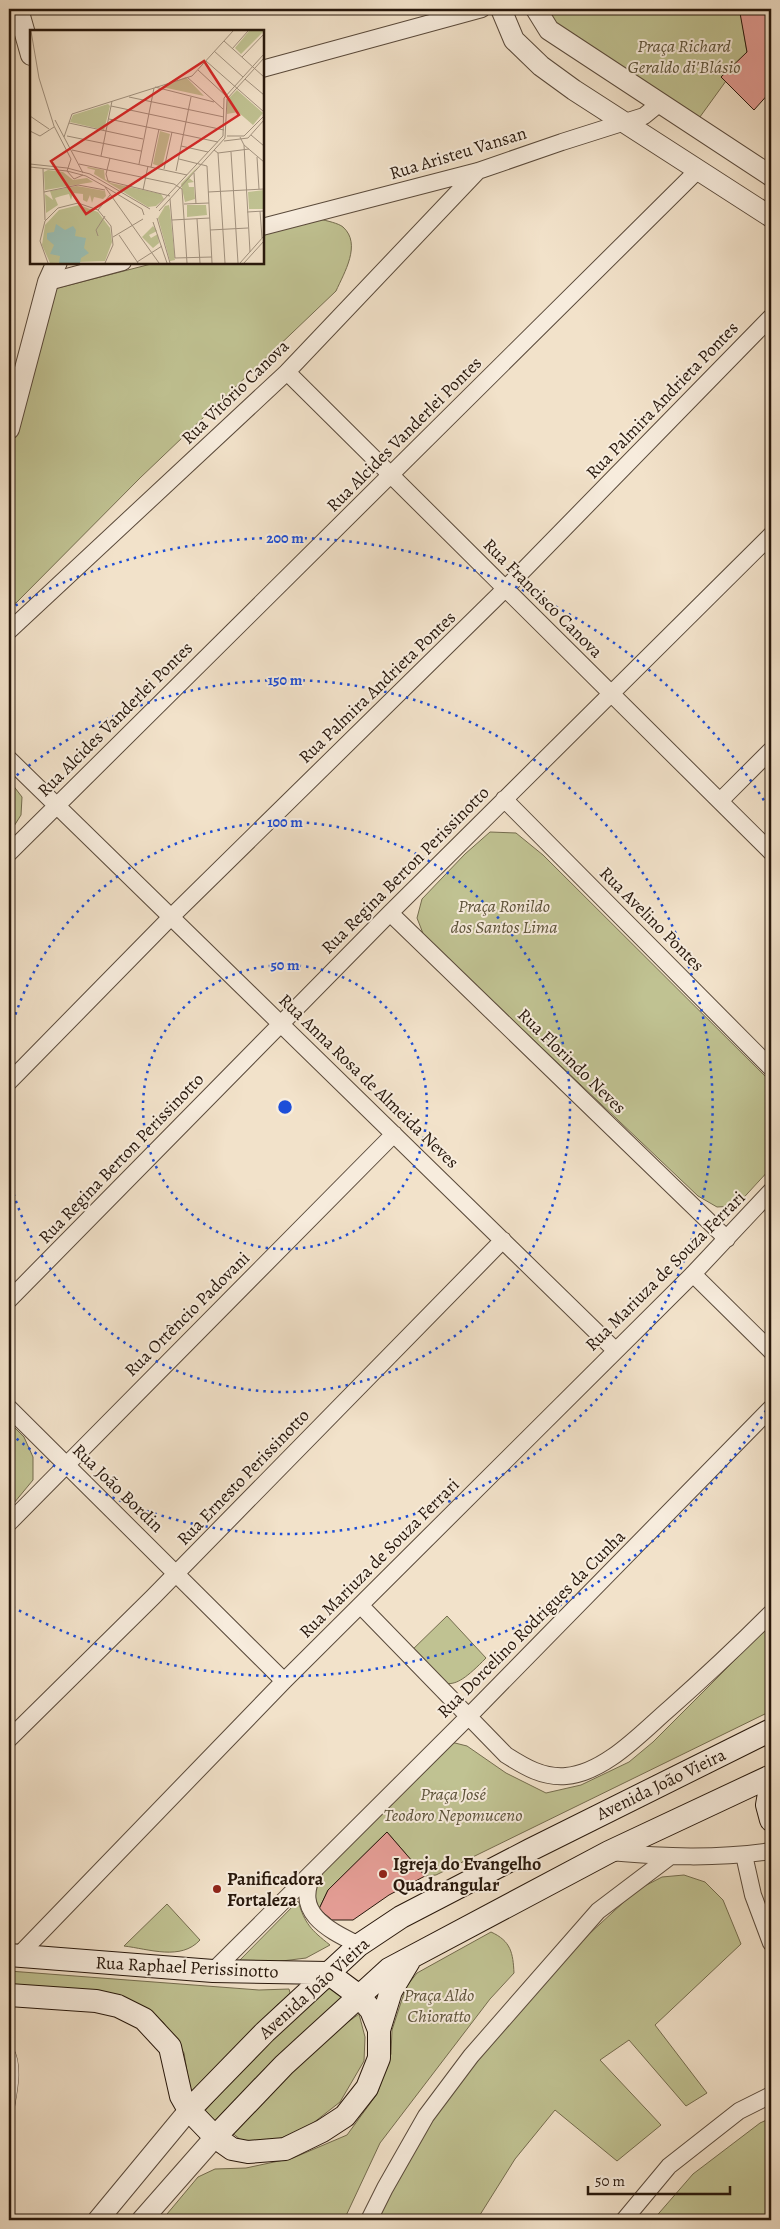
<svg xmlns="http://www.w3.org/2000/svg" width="780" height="2229" font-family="Alegreya,serif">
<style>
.green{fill:#c0c292;stroke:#746c4e}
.building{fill:#e49d95;stroke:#27170b}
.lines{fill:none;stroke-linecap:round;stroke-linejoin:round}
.service-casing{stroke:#5a4a3b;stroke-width:9}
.minor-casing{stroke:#5a4a3b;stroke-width:18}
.tertiary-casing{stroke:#5a4a3b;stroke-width:22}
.secondary-casing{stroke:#27170b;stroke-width:24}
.service{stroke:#f7ecdd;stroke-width:8}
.minor{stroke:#f7ecdd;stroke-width:16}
.tertiary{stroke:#f7ecdd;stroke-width:20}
.secondary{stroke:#f7ecdd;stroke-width:22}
.ring{fill:none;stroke:#1d4ed8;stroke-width:2.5;stroke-dasharray:2.5 5}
.poi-dot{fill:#8f2418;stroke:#f7ecdd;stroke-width:2}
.labels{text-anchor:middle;stroke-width:4;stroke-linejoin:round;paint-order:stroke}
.park-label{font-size:18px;font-style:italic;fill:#5d533a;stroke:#f7ecdd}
.street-label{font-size:18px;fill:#27170b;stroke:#f7ecdd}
.poi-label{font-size:18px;font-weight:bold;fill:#27170b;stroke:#f7ecdd;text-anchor:start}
.inset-road{fill:none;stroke:#a1917e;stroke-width:1}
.view{fill:#d62828;fill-opacity:0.15;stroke:#d62828;stroke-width:2.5}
.inset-edge{fill:none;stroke:#27170b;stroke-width:2.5}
.centre{fill:#1d4ed8;stroke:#f7ecdd;stroke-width:2.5}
.ring-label{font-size:15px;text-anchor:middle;font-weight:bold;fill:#1d4ed8;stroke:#f7ecdd;stroke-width:4;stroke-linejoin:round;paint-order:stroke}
</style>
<rect width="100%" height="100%" fill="#f2e2ca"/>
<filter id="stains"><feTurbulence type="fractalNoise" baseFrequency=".004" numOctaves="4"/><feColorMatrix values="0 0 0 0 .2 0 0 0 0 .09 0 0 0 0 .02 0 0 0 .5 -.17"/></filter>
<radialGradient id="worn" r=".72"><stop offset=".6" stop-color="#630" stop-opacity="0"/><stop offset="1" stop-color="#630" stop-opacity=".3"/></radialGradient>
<!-- green -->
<path class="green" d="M544,9H740L747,52L697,121L548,22Z
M320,219C327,221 338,223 343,227C362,244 344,273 336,291L140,478L16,603L9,605V434L46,291L155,263L262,262L263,234Z
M9,780L22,797L21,815L9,834Z
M490,832L516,833L543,855L771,1082V1168L736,1206L717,1207L698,1196L424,936L417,918L422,899L465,854Z
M9,1422L24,1437L33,1457V1480L9,1509Z
M447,1616L486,1658C448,1697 444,1688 408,1654Z
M771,1624V1711L436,1875L425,1876L387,1832L328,1890L319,1909L310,1905L313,1870L447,1741L467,1746L506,1773L546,1793L581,1785L629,1762L653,1742Z
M684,1875L705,1882L723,1900L741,1944L655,2025L707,2093L686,2106L629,2040L600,2060L661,2125L617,2161L555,2110L515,2159L478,2218L481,2220H372L426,2127L489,2046L588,1935L637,1890L662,1877Z
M298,1901C305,1924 311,1930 330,1945L306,1958L258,1964L238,1962Z
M167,1904L200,1940C181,1961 149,1949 124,1946Z
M491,1932C511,1941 513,1953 514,1973L490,1999L380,2143L344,2220H162L198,2177L215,2169L246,2168L293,2158L347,2135L377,2094L391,2054L392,2030L406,1987L417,1973Z
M9,1971L259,1990L289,1989L291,1996L278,2004L196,2091L190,2090L184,2053L163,2022L138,2004L9,1985Z
M330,1986L349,1999L219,2122L208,2120L204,2112L246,2065Z
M359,2014L365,2037L364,2061L340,2102L308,2127L269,2143L242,2141L230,2131L334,2032Z
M771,2118V2220H653L693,2174L760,2123Z"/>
<!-- building -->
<path class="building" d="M771,9V91L754,110L721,77L747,52L740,13Z
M387,1832L425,1876L389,1895L353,1920H332L319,1909L328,1890Z"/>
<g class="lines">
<!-- service casing -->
<g class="service-casing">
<path id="service" d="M9,2049C20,2067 12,2095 9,2115"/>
</g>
<!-- minor casing -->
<g class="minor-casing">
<path id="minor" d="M262,69L482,9
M262,227L478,171L562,142L644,116L660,103
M48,282L123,262
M287,372L771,852
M9,631L287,372L478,171
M9,759L615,1350
M504,799L771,1068
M720,801L771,750
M9,853L698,170
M390,913L727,1239
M9,1082L171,917L506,588L771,317
M693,1274L771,1351
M9,1300L390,913L771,535
M9,1408L284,1681
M9,1523L394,1134
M361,1606L506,1755C525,1767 543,1778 566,1776C605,1773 642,1732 670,1708C705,1677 738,1646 771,1613
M9,1739L153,1597L503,1240
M609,1852C664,1857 717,1859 771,1851
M744,1855L753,1895L771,1943
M314,1873C292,1913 329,1930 359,1945
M18,1956L284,1681L693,1274L771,1191
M213,1971L468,1717L771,1408
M369,2220L385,2188L426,2116L471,2056L598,1911L668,1858
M624,2220L669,2166L739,2111L771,2095"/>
</g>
<!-- tertiary casing -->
<g class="tertiary-casing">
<path id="tertiary" d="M18,9L31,55
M501,9L514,40L541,66L574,90L771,217
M536,9L549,30L771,176
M9,429L48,282L57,262
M98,2220L189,2110
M142,2220L215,2137"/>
</g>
<!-- secondary casing -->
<g class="secondary-casing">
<path id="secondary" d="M771,1782L767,1805L771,1820
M9,1955L213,1971L328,1973L359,1996L371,2010L379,2030V2058L367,2088L345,2116L322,2131L285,2149L248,2152L232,2149L215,2137L189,2110L181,2096L170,2047L144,2019L118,2006L96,2001L9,1995
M379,2030L391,1991L409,1961
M189,2110L265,2032L359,1945L401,1917L530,1850L771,1730
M215,2137L284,2065L389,1969L609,1852L771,1776"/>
</g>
<!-- service -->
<use href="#service" class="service"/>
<!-- minor -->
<use href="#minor" class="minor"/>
<!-- tertiary -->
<use href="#tertiary" class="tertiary"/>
<!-- secondary -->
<use href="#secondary" class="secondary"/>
</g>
<!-- distance rings -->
<g class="ring">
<circle cx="285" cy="1107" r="142"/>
<path d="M9 1036A285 285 0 1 1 9 1178"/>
<path d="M11 780A427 427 0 1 1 11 1434"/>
<path d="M770 1404A569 569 0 0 1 9 1605M9 609A569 569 0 0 1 770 810"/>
</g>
<!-- markers -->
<g class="poi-dot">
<circle cx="383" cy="1874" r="5"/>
<circle cx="217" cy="1889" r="5"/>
</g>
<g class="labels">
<!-- park labels -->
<g class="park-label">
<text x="684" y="52">Praça Richard<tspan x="684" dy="21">Geraldo di'Blásio</tspan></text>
<text x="504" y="912">Praça Ronildo<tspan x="504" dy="21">dos Santos Lima</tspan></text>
<text x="453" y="1800">Praça José<tspan x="453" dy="21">Teodoro Nepomuceno</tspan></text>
<text x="439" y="2001">Praça Aldo<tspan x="439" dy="21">Chioratto</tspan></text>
</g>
<!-- street labels -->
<g class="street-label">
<text transform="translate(458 153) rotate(-17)" y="6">Rua Aristeu Vansan</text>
<text transform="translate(235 392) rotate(-44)" y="6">Rua Vitório Canova</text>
<text transform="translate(662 400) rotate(-46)" y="6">Rua Palmira Andrieta Pontes</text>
<text transform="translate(404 434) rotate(-45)" y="6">Rua Alcides Vanderlei Pontes</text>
<text transform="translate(543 598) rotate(45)" y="6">Rua Francisco Canova</text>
<text transform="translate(377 687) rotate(-44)" y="6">Rua Palmira Andrieta Pontes</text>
<text transform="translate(115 719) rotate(-45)" y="6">Rua Alcides Vanderlei Pontes</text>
<text transform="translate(405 870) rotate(-45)" y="6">Rua Regina Berton Perissinotto</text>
<text transform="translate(652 919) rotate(45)" y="6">Rua Avelino Pontes</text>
<text transform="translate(572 1061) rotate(44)" y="6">Rua Florindo Neves</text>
<text transform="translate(369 1081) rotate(44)" y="6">Rua Anna Rosa de Almeida Neves</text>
<text transform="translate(121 1158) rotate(-46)" y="6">Rua Regina Berton Perissinotto</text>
<text transform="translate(665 1271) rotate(-45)" y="6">Rua Mariuza de Souza Ferrari</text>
<text transform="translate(187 1314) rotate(-45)" y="6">Rua Ortêncio Padovani</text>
<text transform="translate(243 1477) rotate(-46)" y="6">Rua Ernesto Perissinotto</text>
<text transform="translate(118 1488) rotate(44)" y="6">Rua João Bordin</text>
<text transform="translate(379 1558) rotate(-45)" y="6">Rua Mariuza de Souza Ferrari</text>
<text transform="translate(531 1624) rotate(-45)" y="6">Rua Dorcelino Rodrigues da Cunha</text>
<text transform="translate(661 1784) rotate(-26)" y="6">Avenida João Vieira</text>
<text transform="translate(187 1967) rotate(3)" y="6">Rua Raphael Perissinotto</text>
<text transform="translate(314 1988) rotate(-42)" y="6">Avenida João Vieira</text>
</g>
<!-- poi labels -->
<g class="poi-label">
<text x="393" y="1870">Igreja do Evangelho<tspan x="393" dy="21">Quadrangular</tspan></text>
<text x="227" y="1885">Panificadora<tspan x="227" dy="21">Fortaleza</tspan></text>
</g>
</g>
<!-- overview -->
<g transform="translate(30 30)">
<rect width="234" height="234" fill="#f2e2ca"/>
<path d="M219,1H234L211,24L205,18ZM156,47L174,66L132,57ZM207,60L233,83L223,95L208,82L197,84V70ZM78,74L80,76L74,100L40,92L43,85ZM130,101L140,104L132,137L123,134ZM169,135L159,148L164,152L158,153L159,157H164L165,169L155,172L151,154ZM57,138L58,137L74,140L75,149L81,153L131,164L134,169L126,176L118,177L64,144L65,140ZM18,140L33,142L43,150L57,148L63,152L15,160L14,142ZM47,156L75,161L76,166L73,169L64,167L62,173L60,165L57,172L53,170V164L43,163L41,170L39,164L31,166L25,168L28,175L16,183L15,164L23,170L20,161ZM234,160V179H219L218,162ZM49,175L68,182L80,198L82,212L75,231L20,233L12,215L15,195L29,180ZM157,175H176L177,185L157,187ZM135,176L139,175L140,180L145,230L140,231L128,188ZM123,196L127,201L119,205L121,208L128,204L129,213L123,218L112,207Z" fill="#c0c292"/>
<path d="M26,194L35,200L43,196L46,200L45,206L56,208L54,218L59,223L51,228L50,233H29L30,226L20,224L24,215L17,209V203L24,202Z" fill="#9bbeb3"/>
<path class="inset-road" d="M1,1L9,48L24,96L41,129L37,141M194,11L234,47M202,19L218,1M184,21L213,47M212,27L234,4M176,31L234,82M168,40L196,66M157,47L193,79M215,49L234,65M125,57L184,72M99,67L194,87M81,76L194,100M0,86L19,99M79,89L188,112M25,90L53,143M39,93L113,109M0,101L10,106L24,97M221,105L234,116M37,106L111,121M193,106L194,68L234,24M197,106H214L234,86M34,107L42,84L162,46L203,1M210,107L214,115L220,222M195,108L197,69L234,28M194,111L218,108L234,90M214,115L234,132M151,116L178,122M42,120L157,145M184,120L188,123L219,119M201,122L208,233M188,123L195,233M71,126L82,71M227,127L229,159M80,128L76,144L78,151L140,166M149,129L177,136L182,233M0,134L37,138M49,134L144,154L152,159L157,233M109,134L124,58M0,137L37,141M121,137L129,99M37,138L60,144L120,179M13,139L15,190M134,139L142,102M37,141L56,146L74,156L112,179L114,185M37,141L44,149L53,145M146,141L161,67M164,143L166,174M75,157L129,233M113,160L118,136M14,162L48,155L75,160M178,162L234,159M140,169L145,228L182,227M154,174L179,173M126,178L193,106M68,180L80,165M129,181L195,108M230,181L232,208M217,182L234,181M127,188L140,233M167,189L170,233M142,190L180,188M123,192L137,233M180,200L218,198M89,205L108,233M68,206L66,200L75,186M83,207L113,189M107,232L132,216M18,233L10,211L15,191L28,178L48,173L68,180L81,196L83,215L75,233M210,233L234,206M214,233L234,211"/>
<path class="view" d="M174,31L209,85L56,184L21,131Z"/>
<rect width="234" height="234" class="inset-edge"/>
</g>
<circle cx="285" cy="1107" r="8" class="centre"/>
<g class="ring-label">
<text x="285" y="543">200 m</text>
<text x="285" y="685">150 m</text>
<text x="285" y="827">100 m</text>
<text x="285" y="970">50 m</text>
</g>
<!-- margin -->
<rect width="780" height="2229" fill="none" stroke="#f2e2ca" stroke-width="30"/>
<rect x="10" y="10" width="760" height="2209" fill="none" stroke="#27170b" stroke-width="2.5"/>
<rect x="15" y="15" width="750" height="2199" fill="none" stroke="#27170b"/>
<!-- scale -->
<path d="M588 2186v8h142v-8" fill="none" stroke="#27170b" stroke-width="2.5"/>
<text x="595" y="2186" font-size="15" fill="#27170b" stroke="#f7ecdd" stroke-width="4" paint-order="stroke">50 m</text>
<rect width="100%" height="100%" filter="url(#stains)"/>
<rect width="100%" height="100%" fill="url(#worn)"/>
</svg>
